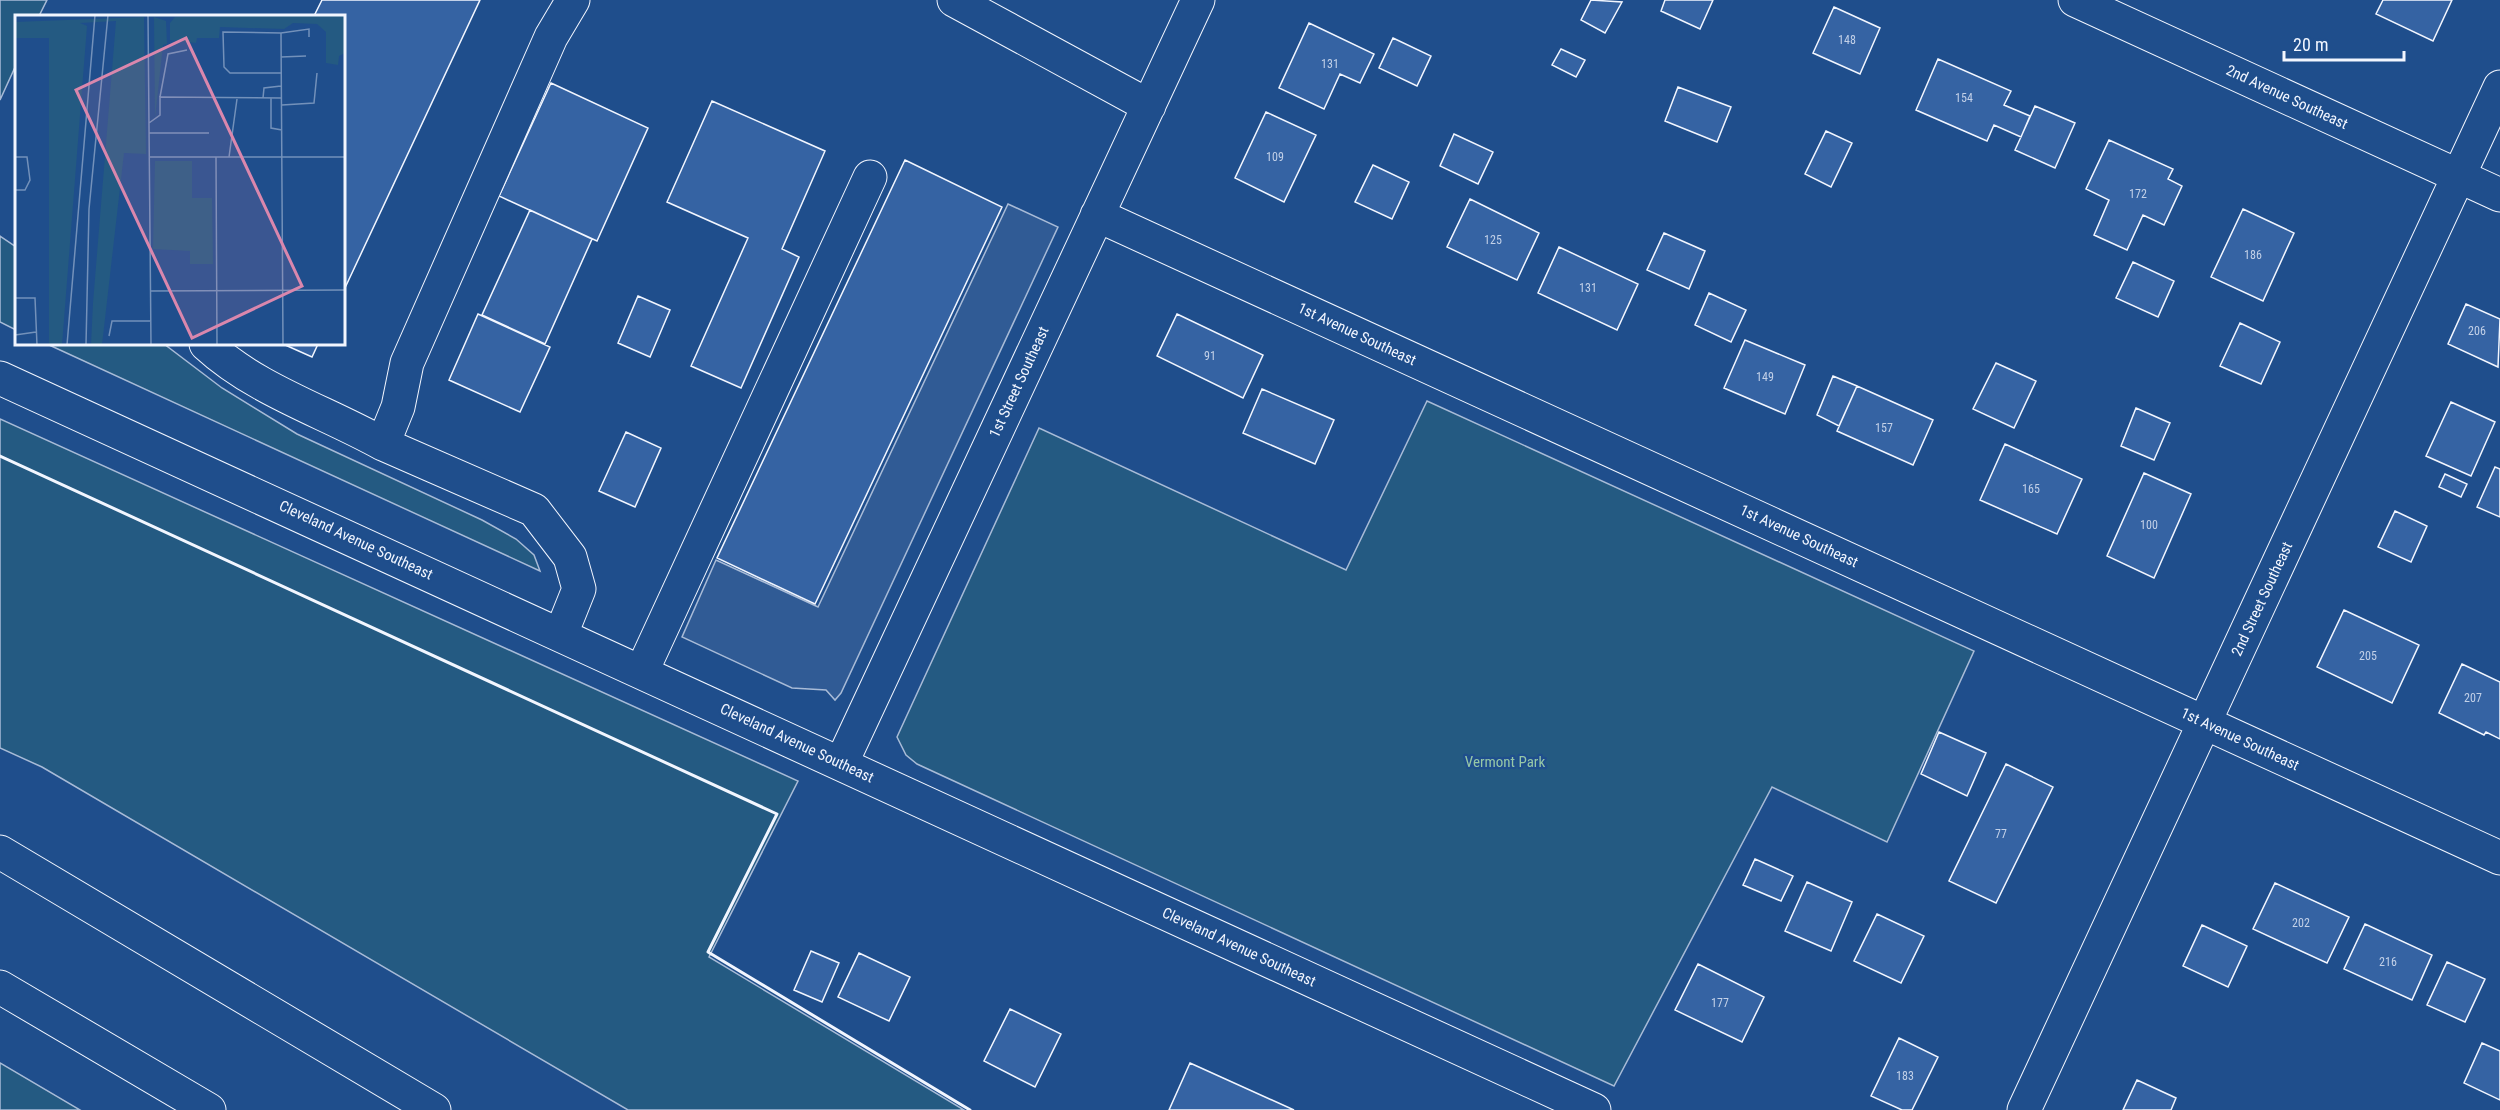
<svg xmlns="http://www.w3.org/2000/svg" width="2500" height="1110" font-family="'Roboto Condensed',sans-serif">
<style>
.green{fill:#245a82;stroke:#a8bbd7;stroke-width:1.5}
.parking{fill:#305b95;stroke:#a8bbd7;stroke-width:1.5}
.building{fill:#3563a3;stroke:#f2f6ff;stroke-width:1.5}
.lines{fill:none;stroke-linecap:round;stroke-linejoin:round}
.minor-casing{stroke:#f2f6ff;stroke-width:35}
.highway-casing{stroke:#f2f6ff;stroke-width:35}
.minor{stroke:#1f4e8c;stroke-width:33}
.highway{stroke:#1f4e8c;stroke-width:33}
.wall{stroke:#f2f6ff;stroke-width:3}
.labels{text-anchor:middle;stroke-width:4.5;stroke-linejoin:round;paint-order:stroke}
.number-label{font-size:12px;fill:#c3d1e8}
.street-label{font-size:15px;fill:#f2f6ff;stroke:#1f4e8c}
.park-label{font-size:15px;fill:#97c8a6;stroke:#1f4e8c}
.inset-road{fill:none;stroke:#7391ba;stroke-width:1.5}
.view{fill:#da87ad;fill-opacity:0.15;stroke:#da87ad;stroke-width:3}
.inset-edge{fill:none;stroke:#f2f6ff;stroke-width:3}
</style>
<rect width="100%" height="100%" fill="#1f4e8c"/>
<!-- green -->
<path class="green" d="M0,0H47L39,16H16V65L0,100Z
M0,236L16,247V330L0,322Z
M47,344H164L222,388L297,434L482,520L516,539L534,555L540,571Z
M1427,401L1974,651L1887,842L1772,787L1614,1086L917,764L906,755L897,737L1039,428L1346,570Z
M0,419L798,781L709,957L964,1110H628L42,767L0,748Z
M0,1063L80,1110H0Z"/>
<!-- parking -->
<path class="parking" d="M1008,204L1058,227L841,693L835,700L826,690L792,688L682,637L716,560L818,607Z"/>
<!-- building -->
<path class="building" d="M322,0H480L344,290V16H314Z
M1591,0L1622,2L1605,33L1581,20Z
M1665,0H1713L1700,29L1661,11Z
M2383,0H2452L2433,41L2376,14Z
M1834,7L1880,28L1860,74L1813,53Z
M1309,23L1374,54L1360,83L1340,74L1324,109L1279,88Z
M1393,38L1431,56L1417,86L1379,68Z
M1561,49L1585,60L1576,77L1552,65Z
M1938,59L2011,91L2004,105L2030,116L2021,137L1994,125L1987,141L1916,110Z
M551,83L648,128L597,241L499,196Z
M1678,87L1731,107L1717,142L1665,121Z
M712,101L825,151L782,249L799,257L741,388L691,366L748,238L667,202Z
M2035,106L2075,123L2055,168L2015,150Z
M1266,112L1316,135L1284,202L1235,178Z
M1826,131L1852,143L1831,187L1805,174Z
M1454,134L1493,152L1478,184L1440,166Z
M2109,140L2173,169L2168,179L2182,186L2164,225L2143,215L2127,250L2094,235L2109,200L2086,189Z
M905,160L1002,207L815,604L717,558Z
M1373,165L1409,182L1392,219L1355,202Z
M1470,199L1539,233L1517,280L1447,247Z
M2243,209L2294,233L2263,301L2211,277Z
M530,210L592,239L545,344L482,315Z
M1664,233L1705,251L1689,289L1647,270Z
M1559,247L1638,284L1617,330L1538,293Z
M2133,262L2174,281L2158,317L2116,298Z
M1709,293L1746,310L1731,342L1695,325Z
M638,296L670,310L650,357L618,343Z
M2466,304L2500,319L2498,367L2448,344Z
M478,314L550,347L520,412L449,380Z
M1177,314L1263,355L1243,398L1157,356Z
M2240,323L2280,342L2261,384L2220,366Z
M1745,340L1805,365L1785,414L1724,388Z
M283,344H318L312,357Z
M1996,363L2036,381L2014,428L1973,409Z
M1833,376L1857,386L1839,426L1817,415Z
M1857,386L1933,420L1913,465L1837,431Z
M1262,389L1334,420L1315,464L1243,433Z
M2451,402L2495,422L2471,476L2426,456Z
M2136,408L2170,423L2154,460L2121,446Z
M626,432L661,448L635,507L599,491Z
M2005,444L2082,479L2057,534L1980,500Z
M2495,467L2500,469V517L2477,507Z
M2144,473L2191,494L2154,578L2107,556Z
M2445,474L2467,484L2461,497L2439,487Z
M2395,511L2427,526L2411,562L2378,547Z
M2344,610L2419,645L2392,703L2317,667Z
M2462,664L2500,682V739L2486,732L2484,735L2439,713Z
M1939,732L1986,753L1967,796L1921,774Z
M2006,764L2053,787L1996,903L1949,881Z
M1755,859L1793,876L1781,901L1743,885Z
M1807,882L1852,902L1831,951L1785,931Z
M2275,883L2349,917L2327,963L2253,929Z
M1877,914L1924,936L1901,983L1854,961Z
M2365,924L2432,955L2412,1000L2344,969Z
M2202,925L2247,946L2228,987L2183,966Z
M811,951L839,963L822,1002L794,990Z
M859,953L910,977L889,1021L838,997Z
M2447,962L2485,979L2465,1022L2427,1005Z
M1698,964L1764,997L1742,1042L1675,1010Z
M1010,1009L1061,1034L1035,1087L984,1061Z
M1899,1038L1938,1057L1912,1110H1902L1871,1096Z
M2482,1043L2500,1051V1100L2464,1083Z
M1190,1063L1294,1110H1169Z
M2137,1080L2176,1098L2171,1110H2123Z"/>
<g class="lines">
<!-- minor casing -->
<g class="minor-casing">
<path id="minor" d="M954,0L1149,106
M2075,0L2500,195
M1097,215L2500,858
M206,344C256,390 324,411 383,444
M0,378L1594,1110
M561,634L579,589L570,557L534,510L383,444L398,407L407,363L551,37L573,0
M642,671L870,177
M841,764L1198,0
M2024,1110L2500,87"/>
</g>
<!-- highway casing -->
<g class="highway-casing">
<path id="highway" d="M0,852L434,1110
M0,987L209,1110"/>
</g>
<!-- minor -->
<use href="#minor" class="minor"/>
<!-- highway -->
<use href="#highway" class="highway"/>
<!-- wall -->
<path class="wall" d="M0,456L777,814L708,952L970,1110"/>
</g>
<g class="labels">
<!-- number labels -->
<g class="number-label">
<text x="1847" y="44">148</text>
<text x="1330" y="68">131</text>
<text x="1964" y="102">154</text>
<text x="1275" y="161">109</text>
<text x="2138" y="198">172</text>
<text x="1493" y="244">125</text>
<text x="2253" y="259">186</text>
<text x="1588" y="292">131</text>
<text x="2477" y="335">206</text>
<text x="1210" y="360">91</text>
<text x="1765" y="381">149</text>
<text x="1884" y="432">157</text>
<text x="2031" y="493">165</text>
<text x="2149" y="529">100</text>
<text x="2368" y="660">205</text>
<text x="2473" y="702">207</text>
<text x="2001" y="838">77</text>
<text x="2301" y="927">202</text>
<text x="2388" y="966">216</text>
<text x="1720" y="1007">177</text>
<text x="1905" y="1080">183</text>
</g>
<!-- street labels -->
<g class="street-label">
<text transform="translate(2287 97) rotate(25)" y="5">2nd Avenue Southeast</text>
<text transform="translate(1357 334) rotate(25)" y="5">1st Avenue Southeast</text>
<text transform="translate(1019 382) rotate(-65)" y="5">1st Street Southeast</text>
<text transform="translate(1799 536) rotate(25)" y="5">1st Avenue Southeast</text>
<text transform="translate(356 540) rotate(25)" y="5">Cleveland Avenue Southeast</text>
<text transform="translate(2262 599) rotate(-65)" y="5">2nd Street Southeast</text>
<text transform="translate(2240 739) rotate(25)" y="5">1st Avenue Southeast</text>
<text transform="translate(797 743) rotate(25)" y="5">Cleveland Avenue Southeast</text>
<text transform="translate(1239 947) rotate(25)" y="5">Cleveland Avenue Southeast</text>
</g>
<!-- park labels -->
<g class="park-label">
<text x="1505" y="767">Vermont Park</text>
</g>
</g>
<!-- overview -->
<g transform="translate(15 15)">
<rect width="330" height="330" fill="#1f4e8c"/>
<path d="M330,0V38L324,41L323,50L311,48V17L302,9L278,8L269,14L205,12L204,23H182L181,28L155,25V8L160,2ZM129,2L131,139L109,138L87,330H76L78,288L101,6L65,8L72,11L47,330H34V23H0V7ZM139,2L151,6L152,29L148,30L140,103ZM140,146H177V183H197L198,249H175V236L138,234Z" fill="#245a82"/>
<path class="inset-road" d="M133,0L136,330M266,18L268,330M266,42L291,41M266,58H215L209,52L208,17L266,18L294,14V22M145,82L153,39L172,35M248,83L249,73L266,71M256,83V113L267,115M267,90L299,88L302,58M134,108L145,100V82L267,83M134,118H194M0,142H12L15,165L10,175H0M134,142H330M201,142L202,330M214,142L222,84M135,276L330,275M0,283H20L22,330M0,320L21,317M94,321L97,306H135M52,330L80,0M71,330L74,194L93,0"/>
<path class="view" d="M171,23L287,271L177,323L61,75Z"/>
<rect width="330" height="330" class="inset-edge"/>
</g>
<!-- scale -->
<path d="M2284 51v9h120v-9" fill="none" stroke="#f2f6ff" stroke-width="3"/>
<text x="2293" y="51" font-size="18" fill="#f2f6ff" stroke="#1f4e8c" stroke-width="4.5" paint-order="stroke">20 m</text>
</svg>
